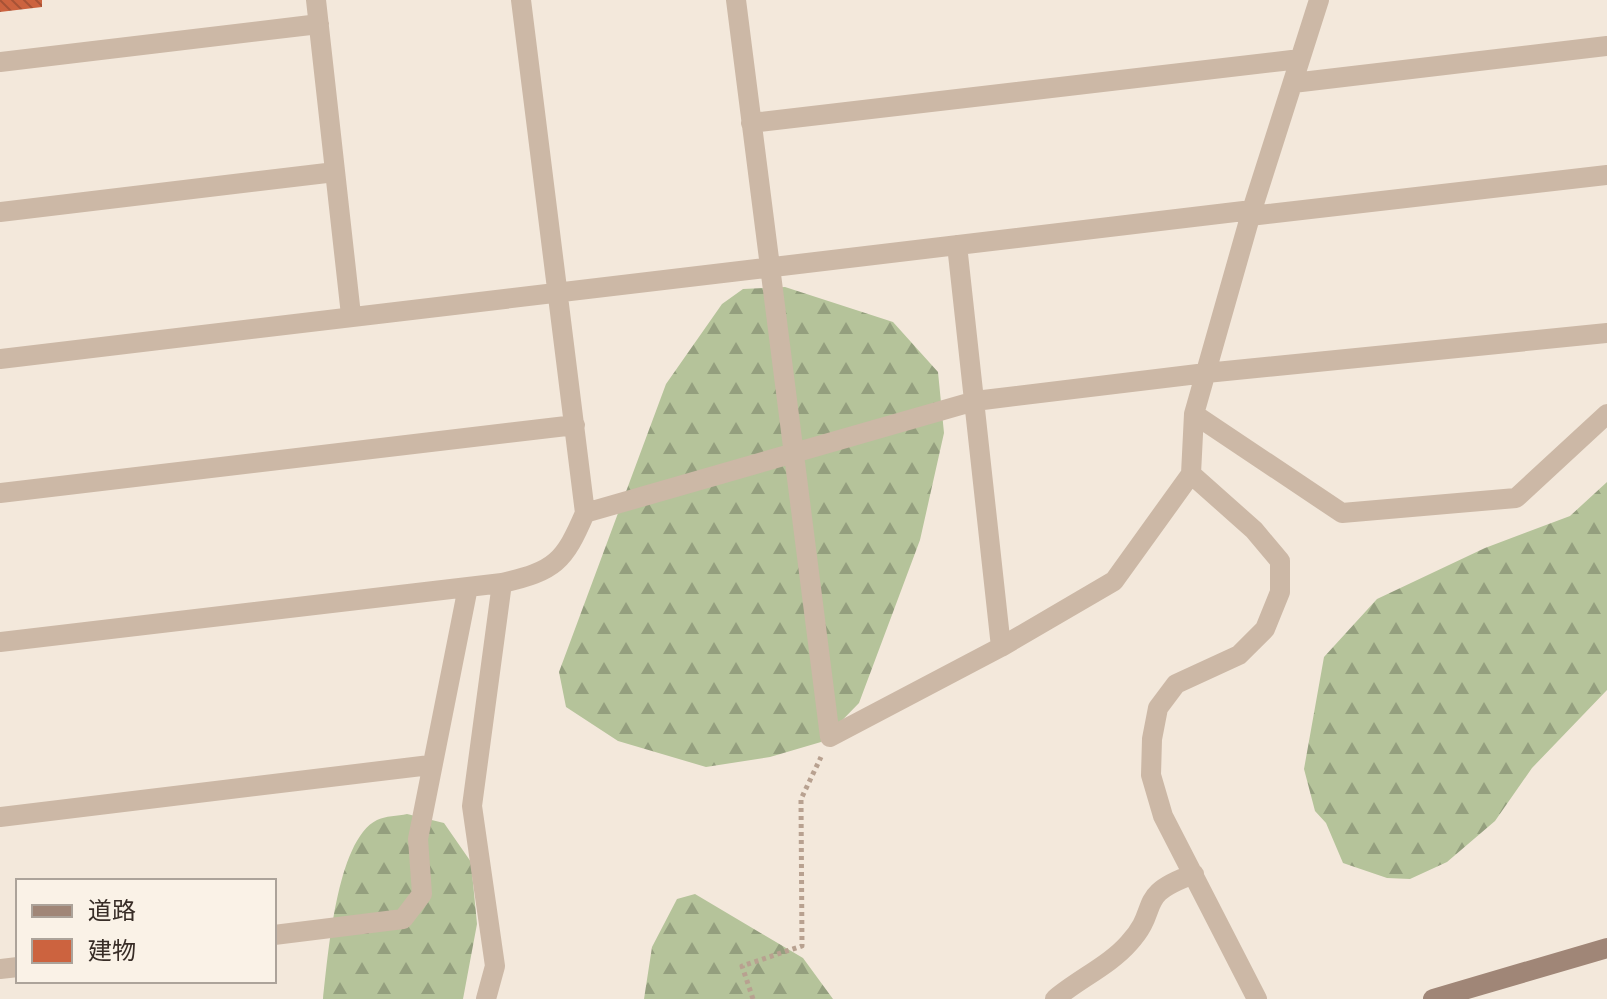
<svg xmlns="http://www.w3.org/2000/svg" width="1607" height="999" font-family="Montserrat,'Noto Sans JP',sans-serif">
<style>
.forest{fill:url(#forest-firs)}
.building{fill:url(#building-back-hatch)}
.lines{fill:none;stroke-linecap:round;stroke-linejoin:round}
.path{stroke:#b8a190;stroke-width:5;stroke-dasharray:4 4;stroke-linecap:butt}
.street{stroke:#ccb8a6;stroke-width:20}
.secondary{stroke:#a08677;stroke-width:20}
</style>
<defs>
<pattern id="forest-firs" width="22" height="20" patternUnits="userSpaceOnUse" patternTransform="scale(2)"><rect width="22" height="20" fill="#b5c39a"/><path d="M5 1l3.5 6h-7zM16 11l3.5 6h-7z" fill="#949f7e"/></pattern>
<pattern id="building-back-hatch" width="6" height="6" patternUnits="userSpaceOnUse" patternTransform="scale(2)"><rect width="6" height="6" fill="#cc633f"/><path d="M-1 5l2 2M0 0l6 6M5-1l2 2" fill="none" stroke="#a75235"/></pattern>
</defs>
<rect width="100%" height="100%" fill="#f3e8db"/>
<!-- forest -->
<path class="forest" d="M785,287L893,322L938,372L944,433L920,540L859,703L821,742L770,757L706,767L618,741L566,707L559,672L666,384L722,304L743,289Z
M1607,482V690L1532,768L1495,821L1447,862L1410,879L1387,878L1343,863L1326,823L1315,811L1304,769L1324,657L1377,599L1485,548L1570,516Z
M407,814L444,823L471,862L477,924L463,999H323C328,958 336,840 377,820C385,816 398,816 407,814Z
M695,894L803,958L833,999H644L652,947L677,899Z"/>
<!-- building -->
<path class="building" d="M0,0H42V7L0,12Z"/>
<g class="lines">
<!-- path -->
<path class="path" d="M753,999L742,966L802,946L801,799L821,757"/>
<!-- street -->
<path class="street" d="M316,0L351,315
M736,0L830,737L1001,647L1114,581L1191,474L1194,414L1252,210L1319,0
M0,62L319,24
M1293,83L1607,46
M751,123L1300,59
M0,212L335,172
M1250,216L1607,175
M957,245L1001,647
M0,359L1252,210
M1194,414L1342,513L1516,498L1607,414
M1191,474L1254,530L1280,561V592L1265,629L1239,655L1176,684L1158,708L1152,739L1151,775L1163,816L1257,999
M0,493L575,425
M585,513L975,401L1206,373L1607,333
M0,642L502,583C555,571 564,562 585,513L521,0
M0,817L430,765
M274,935L403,919L422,894L418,839L468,587
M0,969L18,967
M486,999L495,966L472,806L502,583
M1055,999C1077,980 1110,965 1129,943C1162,907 1133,896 1194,874"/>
<!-- secondary -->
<path class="secondary" d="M1433,999L1607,948"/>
</g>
<!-- legend -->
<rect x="16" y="879" width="260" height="104" fill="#faf2e7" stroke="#aca39a" stroke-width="2"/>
<rect x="32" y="905" width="40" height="12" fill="#a08677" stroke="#aca39a" stroke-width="2"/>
<text x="88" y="919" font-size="24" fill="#382d27">道路</text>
<rect x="32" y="939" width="40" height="24" fill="#cc633f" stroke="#aca39a" stroke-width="2"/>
<text x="88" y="959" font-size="24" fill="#382d27">建物</text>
</svg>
